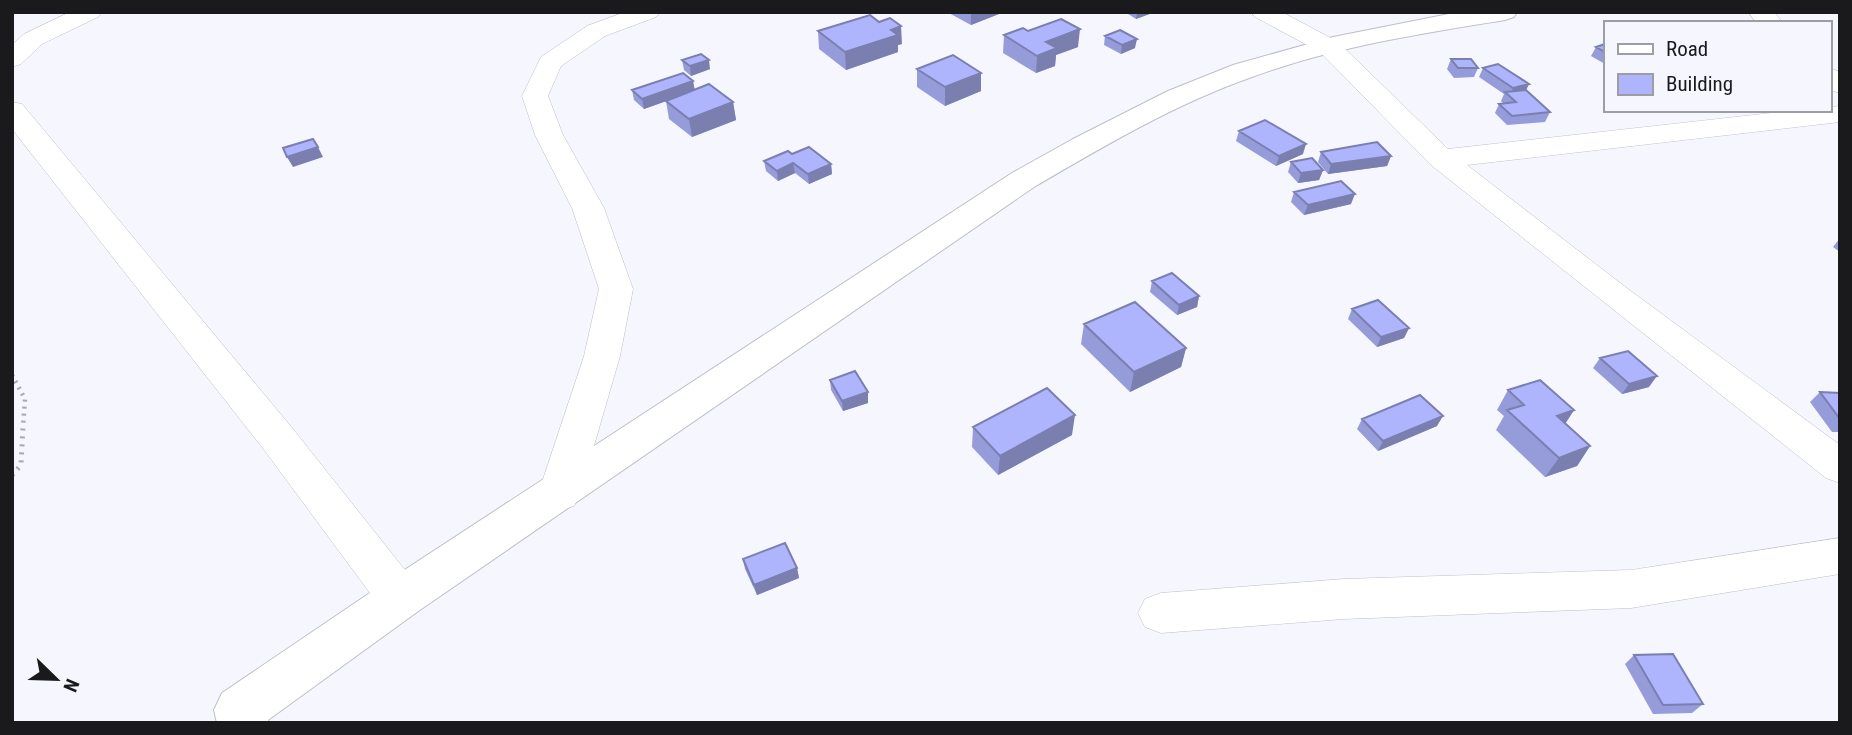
<svg xmlns="http://www.w3.org/2000/svg" width="1852" height="735" font-family="'Roboto Condensed',sans-serif">
<style>
.lines{fill:none;stroke-linecap:round;stroke-linejoin:round}
.minor-casing{stroke:#bebfc7;stroke-width:1}
.tertiary-casing{stroke:#bebfc7;stroke-width:2}
.path-far1{stroke:#a8a9af;stroke-width:4.5;stroke-dasharray:2 5;stroke-linecap:butt}
.path{stroke:#a8a9af;stroke-width:5;stroke-dasharray:2 6;stroke-linecap:butt}
.minor{fill:#fff;fill-rule:evenodd}
.tertiary{fill:#fff;fill-rule:evenodd}
.wall{fill:#969cd9}
.shaded-wall{fill:#7a7fb0}
.building{fill:#aeb5fc;stroke:#7a7fb0;stroke-width:2}
</style>
<rect width="100%" height="100%" fill="#f5f6fe"/>
<g class="lines">
<!-- minor casing -->
<g class="minor-casing">
<path id="minor" d="M70,12H102L98,17L42,44L21,64L12,67V45L24,34Z
M625,12H660L656,17L605,36L561,66L548,96L563,135L604,208L633,289L620,356L580,494L574,506L559,510L544,506L538,494L584,356L599,289L572,208L535,135L522,96L541,57L587,26Z
M1251,12H1282L1338,42L1448,149L1799,110H1829V107L1840,106V122L1467,165L1628,289L1840,445V483L1826,478L1431,165L1320,52L1255,17Z
M1748,12H1774L1783,23H1757Z
M1829,68L1840,72V93L1829,90Z
M12,102L22,104L293,429L416,584L423,598L416,612L400,618L384,612L265,451L12,129Z
M1840,538V574L1631,608L1344,619L1161,633L1145,627L1138,613L1145,599L1161,593L1344,579L1631,570Z"/>
</g>
<!-- tertiary casing -->
<g class="tertiary-casing">
<path id="tertiary" d="M1459,12H1517L1514,17L1505,20C1420,34 1333,47 1252,77C1175,104 1104,146 1034,187L417,612L268,720L269,723H217L214,710L222,693L383,584L1012,173L1073,139L1168,91L1233,65L1333,37Z"/>
</g>
<!-- path-far1 -->
<path class="path-far1" d="M12,375L25,399L23,427"/>
<!-- path -->
<path class="path" d="M12,475L21,465L23,426"/>
<!-- minor -->
<use href="#minor" class="minor"/>
<!-- tertiary -->
<use href="#tertiary" class="tertiary"/>
</g>
<!-- wall -->
<path class="wall" d="M947,12H1004L971,25Z
M1125,12H1155L1136,19Z
M818,31L902,44L898,45V52L846,70L819,49Z
M1004,35L1078,47L1056,55L1055,66L1036,73L1003,53Z
M1105,36L1135,48L1121,54L1104,45Z
M1605,44V64L1591,56L1596,47Z
M1451,59L1478,68L1474,77L1454,78L1447,69Z
M682,60L710,69L691,76L684,70Z
M1483,68L1529,84L1526,90L1550,112L1545,122L1507,125L1495,113L1499,104L1503,103L1501,101L1504,94L1479,77Z
M917,69L981,91L945,106L917,87Z
M693,81L694,90L733,102L736,120L692,137L669,119L666,101L644,109L634,100L632,90Z
M1239,131L1303,154L1276,166L1236,141Z
M1321,152L1391,156L1387,166L1328,174L1318,162Z
M792,154L831,164L832,174L809,184L795,173L778,181L766,171L764,161Z
M1291,162L1323,170L1319,180L1298,183L1288,172Z
M1294,192L1351,204L1304,215L1291,202Z
M1840,238V252L1833,247Z
M1152,281L1199,296L1197,307L1177,315L1150,292Z
M1352,309L1409,328L1404,338L1377,347L1348,319Z
M1084,324L1186,348L1181,367L1130,392L1081,344Z
M1600,358L1649,387L1622,394L1593,368Z
M830,380L868,403L843,411L831,390Z
M1508,390L1574,410L1565,424L1590,446L1577,466L1545,477L1496,430L1504,416L1497,410Z
M1820,392L1840,393V432H1832L1810,402Z
M1362,419L1437,426L1378,451L1357,429Z
M973,427L1072,435L998,475L972,447Z
M743,559L797,568L799,578L757,595L745,569Z
M1634,655L1703,704L1692,713L1653,714L1625,664Z"/>
<!-- shaded-wall -->
<path class="shaded-wall" d="M971,12H1004L971,25Z
M1137,12H1155L1136,19Z
M901,26L902,44L898,45V52L846,70L845,52L891,30Z
M1080,29L1078,47L1056,55L1055,66L1036,73L1037,56L1046,42Z
M1137,39L1135,48L1121,54L1122,45Z
M709,60L710,69L691,76L690,66Z
M981,73V91L945,106V87Z
M693,81L695,91L644,109L642,99Z
M1529,84L1524,94L1510,96L1513,88Z
M733,102L736,120L692,137L689,119Z
M1306,144L1303,154L1276,166L1279,156Z
M318,147L323,157L293,167L287,157Z
M1391,156L1387,166L1328,174L1331,164Z
M793,163L795,173L778,181L777,171Z
M831,164L832,174L809,184L808,174Z
M1323,170L1319,180L1298,183L1301,173Z
M1355,194L1351,204L1304,215L1308,205Z
M1199,296L1197,307L1177,315L1179,305Z
M1409,328L1404,338L1377,347L1381,337Z
M1186,348L1181,367L1130,392L1134,372Z
M1657,376L1649,387L1622,394L1629,384Z
M868,392V403L843,411L842,401Z
M1574,410L1561,430L1557,416Z
M1075,415L1072,435L998,475L1000,456Z
M1443,416L1437,426L1378,451L1383,441Z
M1590,446L1577,466L1545,477L1559,458Z
M797,568L799,578L757,595L754,585Z"/>
<!-- building -->
<path class="building" d="M870,15L879,22L890,18L901,26L891,30L898,35L845,52L818,31Z
M1061,19L1080,29L1046,42L1057,48L1037,56L1004,35L1023,28L1028,31Z
M1120,30L1137,39L1122,45L1105,36Z
M1605,44V52L1596,47Z
M701,54L709,60L690,66L682,60Z
M953,55L981,73L945,87L917,69Z
M1451,59H1471L1478,68H1458Z
M1498,64L1529,84L1513,88L1483,68Z
M683,73L693,81L642,99L632,90Z
M709,84L733,102L689,119L666,101Z
M1526,90L1550,112L1512,116L1499,104L1516,102L1505,92Z
M1265,120L1306,144L1279,156L1239,131Z
M313,139L318,147L287,157L283,148Z
M1377,142L1391,156L1331,164L1321,152Z
M809,147L831,164L808,174L793,163L777,171L764,161L788,151L792,154Z
M1312,158L1323,170L1301,173L1291,162Z
M1341,181L1355,194L1308,205L1294,192Z
M1172,273L1199,296L1179,305L1152,281Z
M1378,300L1409,328L1381,337L1352,309Z
M1135,302L1186,348L1134,372L1084,324Z
M1628,351L1657,376L1629,384L1600,358Z
M855,371L868,392L842,401L830,380Z
M1540,380L1574,410L1557,416L1590,446L1559,458L1507,410L1524,405L1508,390Z
M1047,388L1075,415L1000,456L973,427Z
M1820,392L1840,393V419Z
M1420,395L1443,416L1383,441L1362,419Z
M785,543L797,568L754,585L743,559Z
M1673,654L1703,704L1663,705L1634,655Z"/>
<!-- border -->
<rect width="1852" height="735" fill="none" stroke="#1a1a1d" stroke-width="28"/>
<!-- legend -->
<rect x="1604" y="21" width="228" height="91" fill="#f5f6fe" stroke="#9d9ea4" stroke-width="2"/>
<rect x="1618" y="44" width="35" height="10" fill="#ffffff" stroke="#9d9ea4" stroke-width="2"/>
<text x="1666" y="56" font-size="21" fill="#1a1a1d">Road</text>
<rect x="1618" y="74" width="35" height="21" fill="#aeb5fc" stroke="#9d9ea4" stroke-width="2"/>
<text x="1666" y="91" font-size="21" fill="#1a1a1d">Building</text>
<!-- north arrow -->
<g transform="translate(56 679) rotate(113)" stroke="#f5f6fe" stroke-width="5" paint-order="stroke">
<path d="M0-5L12 26L0 18L-12 26Z" fill="#1a1a1d"/>
<text y="-10" font-size="19" font-weight="bold" text-anchor="middle" fill="#1a1a1d">N</text>
</g>
</svg>
